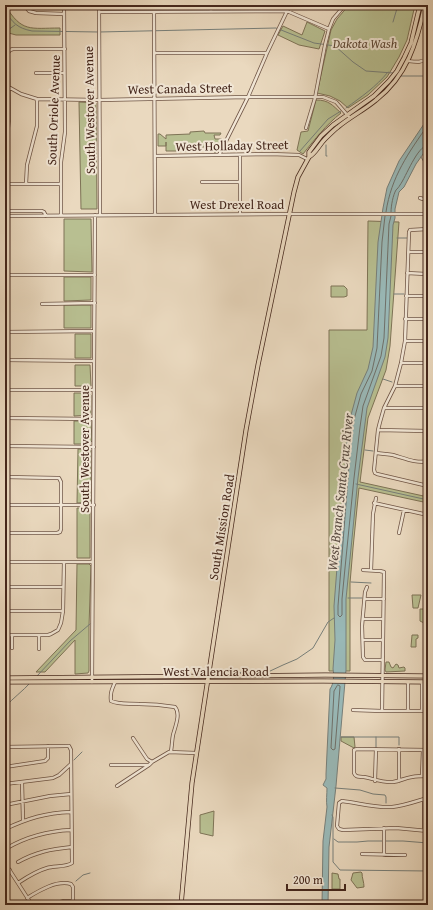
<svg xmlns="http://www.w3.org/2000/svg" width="433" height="910" font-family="'Gentium Book Plus',serif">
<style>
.green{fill:#b8bf91;stroke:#7e7356}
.water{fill:#99b9b8;stroke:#777f7a}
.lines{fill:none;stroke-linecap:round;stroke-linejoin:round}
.shore{stroke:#6f706a;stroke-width:1}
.stream{stroke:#777f7a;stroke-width:1}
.minor-casing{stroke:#6e5445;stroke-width:4}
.major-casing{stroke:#45271c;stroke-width:5}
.minor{stroke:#f1e6d5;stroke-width:2.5}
.major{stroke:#ead9bf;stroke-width:3.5}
.labels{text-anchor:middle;stroke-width:4;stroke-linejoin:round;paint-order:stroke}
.park-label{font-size:13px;font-style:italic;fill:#5c4533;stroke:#f1e6d5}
.street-label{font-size:13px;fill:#45271c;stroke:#f1e6d5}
.water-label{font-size:14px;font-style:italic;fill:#5a4c43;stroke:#f1e6d5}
</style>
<rect width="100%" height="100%" fill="#ead9bf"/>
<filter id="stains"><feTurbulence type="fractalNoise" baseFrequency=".005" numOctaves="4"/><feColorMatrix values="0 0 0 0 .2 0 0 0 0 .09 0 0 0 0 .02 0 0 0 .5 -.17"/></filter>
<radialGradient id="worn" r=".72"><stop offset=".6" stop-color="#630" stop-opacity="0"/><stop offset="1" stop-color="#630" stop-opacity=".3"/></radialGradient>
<!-- green -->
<path class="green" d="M5,5C22,33 30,28 60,28V35H16L5,32V27L8,25V20L5,15Z
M349,5H415L407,40L399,57L387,77L368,95L348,108L340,101L330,96L317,93L331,30L337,19Z
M307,22L325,31L319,49L299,45L278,35L283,26L302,35Z
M316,100C329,100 332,105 341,113C326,125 315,139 303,154L297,150L301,132L308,131Z
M79,102L96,103L97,209H81Z
M204,131L205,133H221L220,135H214L215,139H222L215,153V147H192V151H166V142V146H158V134H160L166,139V135L190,134V132Z
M64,219H91L92,272L64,271Z
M368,221L399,222L390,346L386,370L368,418L360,482L428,497V503L359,488L353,548L350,583V671H329V330H367Z
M64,277H91V300L64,301Z
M331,286H344L347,289V296L344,297H331Z
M64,305H91V328H64Z
M75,334H91V358H75Z
M75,365H90L91,386H75Z
M74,393H88L91,395V415L74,416Z
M74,421H91L92,441L89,444H74Z
M78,449L91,450V502L77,503Z
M77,508H90V558H77Z
M77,564H89L91,566L89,626V671L88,673L75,674V640L45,672H36L76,630Z
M412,595H421L418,608H413Z
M427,600L428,602V625L420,621V609H425Z
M412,635H418V638L416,639V647H411Z
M386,662H389L391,667L393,668L396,664L398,665L399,668L404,667L405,668V671L386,672L385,670Z
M341,737H354L355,747L354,748L341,741Z
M214,811L213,836L200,833V815Z
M361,872L362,873C362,878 364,882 364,887L357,888L351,880L353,873Z
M332,873L338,874L339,879H340V889H332Z"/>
<!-- water -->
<path class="water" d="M428,118V147L416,164L404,187L399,192L395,209V218L393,225L388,338L385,357L367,408L358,478L346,599V670L336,786L329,847L328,905H322L323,841L327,807C326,801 327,794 327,788L323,785L326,779V774L330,689C334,684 334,674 333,669L335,640L334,606L348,426L357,393L368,369L373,347L378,242L383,208L387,188L399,161Z"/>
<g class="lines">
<!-- shore -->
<path class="shore" d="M386,212C391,177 409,152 428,125
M391,212C391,206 393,195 396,190C397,189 399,187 400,185C406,177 417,146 428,145
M385,216L382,242L377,348L372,371L361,394L352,427L338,606V615L340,617L342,615V599L345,568L354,478L360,427L363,406L381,356L384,338L389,224L391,216
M338,685L340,686V687L335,749L333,750L331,748L334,691L337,686Z"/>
<!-- stream -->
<path class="stream" d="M5,11C13,23 17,28 32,31L99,32L276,28L314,43L335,46L353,62L366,71L393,73
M393,22L398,5
M5,29L8,30L15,25
M401,76H423L428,74
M346,108C361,97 376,87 388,72
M326,145V156H327
M300,151L328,119L341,111
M421,157L428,169
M397,238H407
M394,294H404
M383,379L392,382
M365,450L373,451
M356,484L428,500
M351,582L371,583
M348,598H362
M216,673L268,672L283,665L297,659L313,648L328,622L334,618
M37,676L70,641L90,624
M5,707C13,698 23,691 30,683
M341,737H399V745
M376,737V747
M74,760L82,752
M335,788L360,790L373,794L385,795L386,797V803
M332,815L333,817V862L340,870L428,871
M334,839L338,842H357L368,841H403L428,843
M76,881L83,875L90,873"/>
<!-- minor casing -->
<g class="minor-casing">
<path id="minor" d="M24,5L29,11L36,13L64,14
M99,5L100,215
M211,11V5
M99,12L287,11L329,29
M154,12L155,215
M10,50L13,49H65
M154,53H267
M408,61C416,62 422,63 428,58
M36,73H64
M5,85L21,94L37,99L99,100L248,97H323L336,102L350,118
M306,128L315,98L325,45L329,29L333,19L345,5
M5,137L8,128L9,119L8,53L10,50
M219,155L248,97L267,53L290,5
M155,156L270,154L299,155L307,159
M202,182H240
M5,184H61
M26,184L27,165L37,126V99
M420,198L423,199H428
M5,211H42L44,212L46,216
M240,214V155
M5,216L289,214H428
M61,216V162L65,132L64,5
M410,230L409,232L405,341L401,363L395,386L384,408L380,422L378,430L374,470L375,473L377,474L428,486
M410,230L428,229
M408,252H428
M407,273L426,274
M5,275H95
M406,296H424
M42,304L95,303
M405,319H428
M5,332L94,331
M405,341H424
M5,360L94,361
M401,363H424
M395,386H428
M5,390H94
M384,408H425
M5,418L94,419
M378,430L427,431
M5,446L94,447
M377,453C382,454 387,454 393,455C404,458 417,464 428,461
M5,477L57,478H59L61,482V529L60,532L57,533H5
M374,503L428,515
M5,505H94
M426,530L428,521
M399,533L404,510
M5,562H93
M363,570L380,571L384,572L382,711H408
M371,570L373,514L376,498
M5,587H63
M367,587L365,592L362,626L363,657L365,660H382
M365,599H384
M5,611H63
M363,619H383
M5,635H48L51,634L58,630L61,623L63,611L64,562
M12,635V648
M39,635V649
M363,640H383
M92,682L95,215
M115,682C112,689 110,693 111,701C120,705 129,703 139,704C151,704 163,705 175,707C181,714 175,727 173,735C172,740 172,746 171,751
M408,682V711H422
M422,682V711H428
M353,710L382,711
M133,738L147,759L152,762
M5,747L66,746H69
M428,750L357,749L354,750V773C356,778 359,776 364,777C374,779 383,783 393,782C400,781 405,778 412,777C417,776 423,776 428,776
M111,765H149
M5,767L45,761L48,758V746
M422,776L423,750
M375,781L376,749
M399,781V749
M22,782L23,820
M5,784L53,778L59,775L71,764
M117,786L149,765L152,762L169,752L196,753
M424,799V831
M428,799H424C414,802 403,806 392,807C375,808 359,803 342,801L339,803L337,826L339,829L343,830L396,828L428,831
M5,805L50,796L71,794
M384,828V855
M5,829C29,818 45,813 71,812
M7,848C28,836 47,831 71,830
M362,854L405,855
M18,862C36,852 51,849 72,847
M5,863L32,905
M5,873L10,870
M18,883C27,877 36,871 47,868C54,866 67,867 72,863L71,750L69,746
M71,884L73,887V905
M27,898C40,890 57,880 71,884
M50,905L64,901H73"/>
</g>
<!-- major casing -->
<g class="major-casing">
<path id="major" d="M309,157C316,153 319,145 325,139C329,135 334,130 338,127C350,117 364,110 376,100C407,76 417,42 425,5
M5,678L325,675L428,676
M5,682L323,681L428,682
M181,905L192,783L246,430L258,365L294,192L298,177L309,157V152L321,136L333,125L374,96L389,81L397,71L404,58L411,43L420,5"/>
</g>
<!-- minor -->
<use href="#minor" class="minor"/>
<!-- major -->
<use href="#major" class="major"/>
</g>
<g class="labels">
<!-- park labels -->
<g class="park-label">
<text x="365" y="48">Dakota Wash</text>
</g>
<!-- street labels -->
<g class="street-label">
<text transform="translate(180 88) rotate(-1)" y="5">West Canada Street</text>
<text transform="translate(53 110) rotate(-88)" y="5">South Oriole Avenue</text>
<text transform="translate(89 110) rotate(-91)" y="5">South Westover Avenue</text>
<text transform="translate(232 145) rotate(-1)" y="5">West Holladay Street</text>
<text x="237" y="209">West Drexel Road</text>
<text transform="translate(84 449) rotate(-90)" y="5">South Westover Avenue</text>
<text transform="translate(221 527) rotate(-81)" y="5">South Mission Road</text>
<text x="216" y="676">West Valencia Road</text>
</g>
<!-- water labels -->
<g class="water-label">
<text transform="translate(340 492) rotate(-84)" y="5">West Branch Santa Cruz River</text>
</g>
</g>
<!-- margin -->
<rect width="433" height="910" fill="none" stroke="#ead9bf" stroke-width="20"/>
<rect x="6" y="6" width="421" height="898" fill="none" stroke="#45271c" stroke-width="2"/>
<rect x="10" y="10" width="413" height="890" fill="none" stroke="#45271c"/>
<!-- scale -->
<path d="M287 884v6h58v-6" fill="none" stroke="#45271c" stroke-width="2"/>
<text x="293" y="884" font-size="12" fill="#45271c" stroke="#f1e6d5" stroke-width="3" paint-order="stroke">200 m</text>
<rect width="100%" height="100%" filter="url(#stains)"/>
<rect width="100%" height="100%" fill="url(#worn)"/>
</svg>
